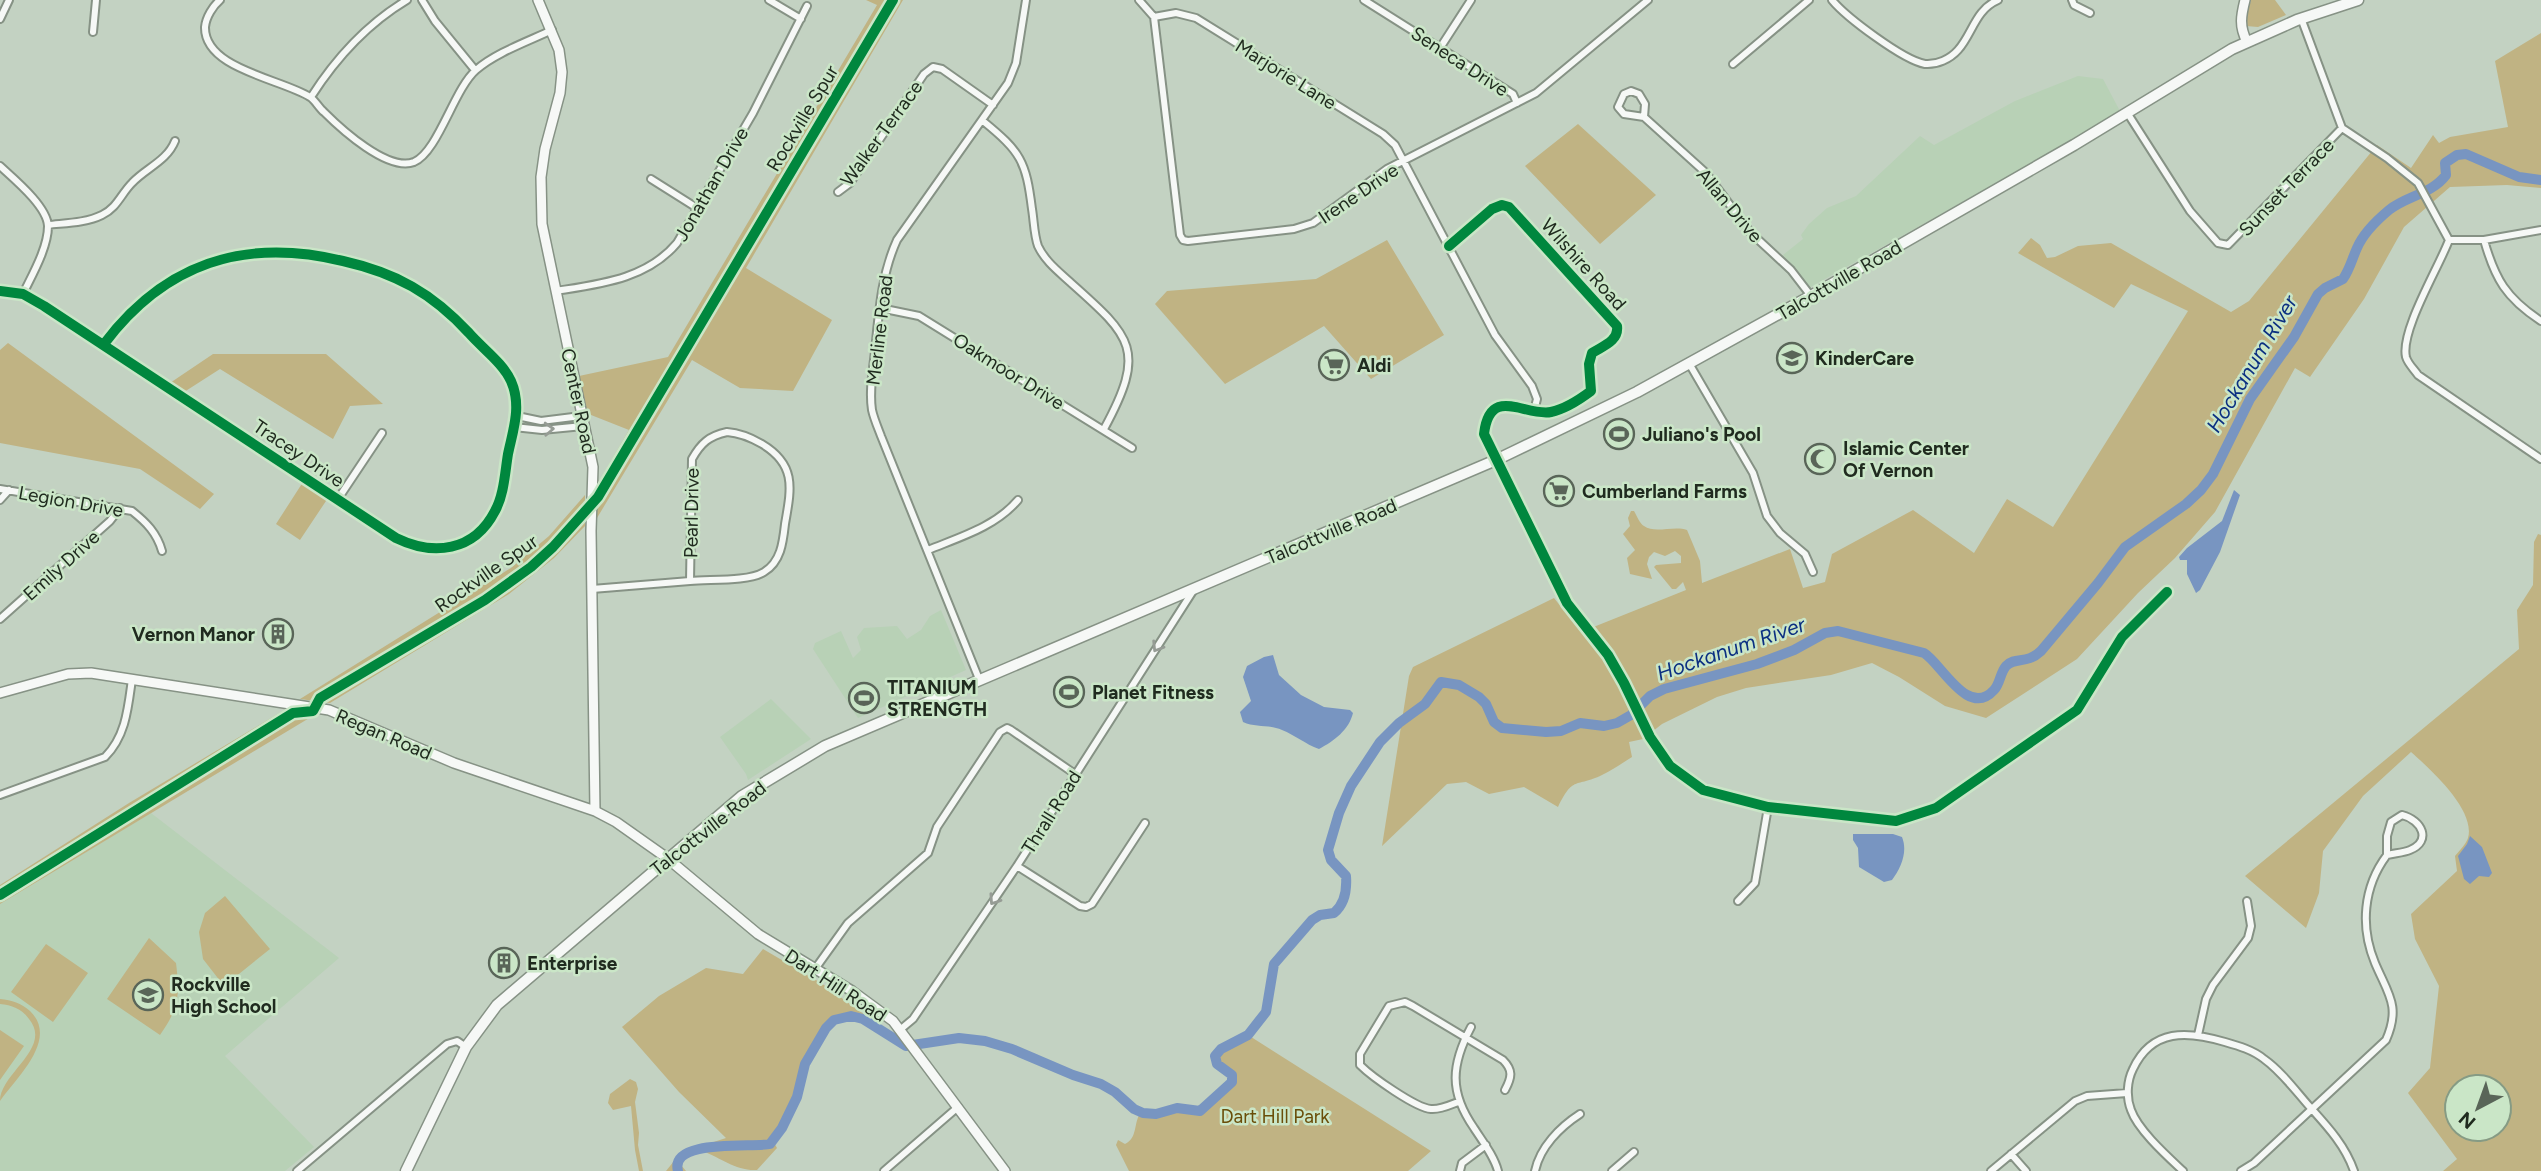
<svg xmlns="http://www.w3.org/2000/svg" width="2541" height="1171" font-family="Figtree,sans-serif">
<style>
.built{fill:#b8d1b6}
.green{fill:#c0b383;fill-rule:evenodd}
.water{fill:#7895c1}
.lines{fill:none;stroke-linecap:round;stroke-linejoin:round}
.river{stroke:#7895c1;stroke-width:10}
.street-casing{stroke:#869285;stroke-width:10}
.secondary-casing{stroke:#869285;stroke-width:12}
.primary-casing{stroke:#869285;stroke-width:13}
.street{stroke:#f6f8f6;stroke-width:6}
.secondary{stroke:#f6f8f6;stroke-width:9}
.primary{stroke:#f6f8f6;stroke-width:10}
.cycleway-casing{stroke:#cae6c7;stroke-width:15}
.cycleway{stroke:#00873e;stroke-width:10}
.oneway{stroke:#969c95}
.labels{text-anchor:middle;stroke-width:5;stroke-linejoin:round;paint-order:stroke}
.street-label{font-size:19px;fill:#202b1f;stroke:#cae6c7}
.poi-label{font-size:19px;font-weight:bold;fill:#202b1f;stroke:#cae6c7;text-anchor:start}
.park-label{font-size:19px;fill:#6a4e09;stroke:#cae6c7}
.water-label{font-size:21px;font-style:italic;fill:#0b2f81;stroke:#cae6c7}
</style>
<rect width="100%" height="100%" fill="#c3d2c2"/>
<!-- built -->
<path class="built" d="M2078,76L2103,79L2121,113L1809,288L1783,255L1803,239L1801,235L1809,224L1827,208L1856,196L1920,136L1934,145L2015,101Z
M941,610L966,670L858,718L813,649L815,643L841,631L853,658L861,650L857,637L864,628L897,626L907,639L921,630L930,616Z
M771,699L811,739L748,780L746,774L720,737Z
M151,813L339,958L225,1056L314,1147L285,1171H0V904Z"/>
<!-- green -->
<path class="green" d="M866,0H903L746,268L832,320L793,391L740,388L692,360L597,518V485L629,430L586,413L579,376L668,357L877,5Z
M2251,0H2275L2286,15L2258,27L2246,26L2245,23Z
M2541,33V188L2507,185L2450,187L2404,227L2364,299L2310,377L2295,368L2215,512L2175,558L2138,593L2077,659L1986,718L1945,706L1899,677L1872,663L1831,675L1746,688L1717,697L1662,724L1643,739L1629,742L1632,757C1622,763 1613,770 1602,775C1575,788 1574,775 1558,807L1524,787L1489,794L1466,782L1447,784L1382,846L1409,676L1413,667L1554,598L1581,632L1686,590L1683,582L1676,589H1672L1654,567L1656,565L1681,563V556L1675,551L1665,556L1654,552L1649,557L1647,564L1652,579L1630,574L1627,558L1635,550L1623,534L1630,526L1628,518L1631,511H1634C1637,516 1640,524 1644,526C1655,534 1674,525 1687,530L1700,561L1702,583L1790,549L1803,588L1825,582L1832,554L1913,510L1974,553L2007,499L2053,527L2188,311L2131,284L2114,308L2018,253L2031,238L2040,245L2047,258L2055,257L2078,246L2111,243L2231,312L2249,301L2377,145L2411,168L2433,135L2439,143L2450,137L2508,127L2495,61Z
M1578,124L1656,195L1600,244L1525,166Z
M1387,240L1444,335L1371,379L1324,326L1225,384L1155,304L1167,291L1316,279Z
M8,343L214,494L200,509L140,469L0,443V350Z
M213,354H326L383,404L350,406L333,439L220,369L181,394L167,385Z
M303,482L328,498L300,540L276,524Z
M585,495V526L554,558L509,594L330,703L300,699L511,568L549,536Z
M2538,534L2541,535V1171H2443L2457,1159L2408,1093L2430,1068L2439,986L2415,939L2411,914L2457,871L2455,856C2460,850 2466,844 2468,838C2476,810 2430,769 2411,752L2363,796L2323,851L2319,893L2306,928L2245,876L2519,649L2517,610L2533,585L2534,542ZM2457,1087H2499V1129H2457Z
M286,709L316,714L0,904V885L129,803Z
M225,896L270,949L224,986L203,959L199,932L205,913Z
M149,938L176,963C180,995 179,1008 160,1035L107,999Z
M46,944L88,973L53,1022L11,992Z
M763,949L821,983L865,1015L889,1035C870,1022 851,1009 830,1023L805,1064L799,1094L773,1141L777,1148L757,1170C735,1171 722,1158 702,1151L684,1159L681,1165L686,1171H666L678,1156L686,1151L726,1138L679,1092L622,1027L659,996L706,968L743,974Z
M0,999C12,1000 21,1003 30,1011C59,1039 17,1077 0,1101C0,1073 53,1048 29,1019C22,1009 12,1005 0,1004Z
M0,1030L24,1046L0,1080Z
M1248,1035L1431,1151L1408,1171H1129L1116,1145L1118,1140L1125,1144C1138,1138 1133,1123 1141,1112L1156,1114L1180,1108L1200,1111L1218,1097L1233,1080L1230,1073L1216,1063L1215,1055Z
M630,1079L636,1082L638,1089L635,1102L639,1133L638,1145L643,1171H639L635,1150L631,1106L613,1110L608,1103L610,1094Z"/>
<!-- water -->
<path class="water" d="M2234,490L2240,495L2220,552L2200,590L2196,593L2187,574V560H2180L2179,557L2187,548L2222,521Z
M1273,655L1279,675L1301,695L1324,707L1350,710L1353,713C1349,730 1334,741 1319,749C1305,744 1295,735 1282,730C1269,724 1256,728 1243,722L1240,712L1251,701L1243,677L1247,666L1264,657Z
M1853,834H1893L1902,837C1908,852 1901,868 1892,880L1884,882L1859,867L1858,848L1853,840Z
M2470,836L2482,847L2492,873L2489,877L2479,876L2470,884L2464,879L2458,856L2467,844Z"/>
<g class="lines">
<!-- river -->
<path class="river" d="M678,1171C669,1138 754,1148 770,1144L782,1128L797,1097L805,1064L826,1028L834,1020L851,1016L863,1019L906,1046L959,1038L985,1041L1012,1049L1073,1075L1101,1084L1115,1092L1134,1109L1143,1113L1156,1114L1177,1108L1200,1111L1232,1082V1075L1217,1064L1215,1056L1221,1049L1248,1035L1266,1012L1274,964L1312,920L1320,915L1334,913C1345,904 1347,890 1346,876L1331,860L1328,850L1339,813L1351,786L1380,742L1399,723L1425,704L1441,682L1459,685L1479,697L1486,704L1494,722L1502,728L1546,732L1561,731L1580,723L1604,726L1617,723L1631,715L1650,696L1664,689L1757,664L1794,650L1825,633L1838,631L1924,653C1941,663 1968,719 1994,690C2000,684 2000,673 2006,666C2016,656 2026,665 2041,651L2098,583L2125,547L2186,504L2201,490L2213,474L2250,399L2294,337L2318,294L2325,288L2343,279C2350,269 2352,259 2357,248C2363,234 2377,220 2389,210C2406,196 2432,194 2446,175L2445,163L2457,155L2466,154L2519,177L2541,180"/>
<!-- street casing -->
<g class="street-casing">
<path id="street" d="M220,0C213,6 206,17 205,27C204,69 282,79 310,97C315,100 319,108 324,112C341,129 388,172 414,162C438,152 454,89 476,70C495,53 529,41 552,30
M422,0L435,21L475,70
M769,0L801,19
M1139,0L1154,17L1180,235L1183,240L1188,241L1294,229L1313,223L1387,169L1536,93L1648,0
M1364,0L1513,94L1517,103
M1832,0C1846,17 1903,60 1925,64C1937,65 1950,59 1958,50C1973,33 1975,10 1998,0
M2072,0L2074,5L2090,13
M1154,17L1176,13L1196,18L1383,134L1395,145L1495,335L1532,386L1537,399L1534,411
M2301,18L2342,128L2387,158L2418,183L2449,240
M0,19L9,0
M93,32L96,0
M1440,48L1471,0
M1733,64L1809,0
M311,97C336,58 367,24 407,0
M2128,114L2190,211L2218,243L2228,245L2342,128
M1644,117L1645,104L1639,94L1631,91L1624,94L1618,107L1624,114L1644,117L1706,173L1751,233L1791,270L1811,296
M983,121C1021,152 1026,161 1032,209C1034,221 1034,235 1038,246C1045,261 1058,271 1070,282C1132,337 1147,350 1104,429
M0,166C14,179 47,206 48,226C48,248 32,275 23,294
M651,179L697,208
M838,192L850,183L924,74L933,67L942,69L993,105
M48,225C65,223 86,223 102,215C117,208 121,194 132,183C146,168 167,161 175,141
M2449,240C2439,267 2400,331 2406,357C2408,364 2414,369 2418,375L2541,459
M2449,240H2484L2541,230
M2484,240C2495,279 2506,298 2541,321
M1449,246L1492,209L1502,205L1509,207L1617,326C1619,341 1603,346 1592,353L1589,364L1591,391C1579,400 1565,409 1551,412C1525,417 1490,384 1484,434L1567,603L1608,655L1624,683L1650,737L1670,766L1703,790L1768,807L1896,821L1936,808L2077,710L2122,637L2167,592
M0,291L23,294L44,306L396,538C433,556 474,552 495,511C504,495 505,472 508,454C513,430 522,406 511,381C503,363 482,348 469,333C432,293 396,273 343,261C244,237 165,263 104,344
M556,291C600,284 647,279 677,243L753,113L807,6
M880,308L919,316L1132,448
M1690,365L1753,473L1767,516L1780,533L1805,554L1813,572
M517,416L541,421L581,416
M514,427L542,430L583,426
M727,432C740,433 750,437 762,444C797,465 791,489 785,524C783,542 781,562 764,572C747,582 710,579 690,581L692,459C701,443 709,436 727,432Z
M0,489L132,511C146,522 157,533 162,551
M338,499L382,433
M0,500L9,490
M928,550C960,537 995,527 1018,500
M592,589L690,581
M0,619L110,521L120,508
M979,679L881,436C878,428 874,419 872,410C869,391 873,370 875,351C879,313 881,275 897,240L1008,83L1016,63L1026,0
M0,795L105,757C126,736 128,708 132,679
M1017,866L1080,906L1086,907L1092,904L1145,823
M1738,901L1755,883L1768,807
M815,969L848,923L928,853L937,827L1000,732L1007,728L1011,730L1075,774
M1471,1027C1451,1065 1449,1092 1474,1128C1483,1142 1494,1156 1498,1171
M901,1029L913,1019L1017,866L1193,591
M2198,1035L2206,999L2213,985L2248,938L2251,926L2247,901
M1458,1102C1450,1105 1440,1110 1431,1109C1416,1108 1372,1077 1360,1065V1054L1389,1006L1405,1002L1413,1006L1503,1060C1513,1070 1512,1077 1505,1090
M2011,1154L2026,1171
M297,1171L447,1044L457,1041L466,1047
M884,1171L958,1107
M1460,1171L1462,1163L1486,1145
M1535,1171C1540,1147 1560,1127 1580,1114
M1612,1171L1634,1152
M1991,1171L2075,1101L2087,1096L2127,1093
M2183,1171C2167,1156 2138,1130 2131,1110C2126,1097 2127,1081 2133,1069C2152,1028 2188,1031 2225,1042C2239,1046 2253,1050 2264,1059C2281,1071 2295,1090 2309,1106C2327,1126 2345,1145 2354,1171
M2241,1171L2254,1163L2386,1040C2401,1006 2388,994 2375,963C2360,927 2363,887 2387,855C2394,853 2403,853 2410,850C2432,841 2422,820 2402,815L2391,822L2387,836V855"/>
</g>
<!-- secondary casing -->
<g class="secondary-casing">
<path id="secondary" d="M538,0L559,50L562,72L560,93L545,149L541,177L542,224L593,467L591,531L595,811
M2245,0C2241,16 2239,26 2247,42
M0,693L68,674L91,673L329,710L454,763L595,811L616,822L667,858L758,934L852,991L893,1021L1005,1171"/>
</g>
<!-- primary casing -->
<g class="primary-casing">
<path id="primary" d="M406,1171L466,1047L497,1005L742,796L825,746L1496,460L1637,392L1811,296L2074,145L2232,49L2297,20L2358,0"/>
</g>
<!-- street -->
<use href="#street" class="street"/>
<!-- secondary -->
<use href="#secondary" class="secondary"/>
<!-- primary -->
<use href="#primary" class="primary"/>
<!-- cycleway casing -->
<g class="cycleway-casing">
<path id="cycleway" d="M1449,246L1492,209L1502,205L1509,207L1617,326C1619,341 1603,346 1592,353L1589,364L1591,391C1579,400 1565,409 1551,412C1525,417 1490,384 1484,434L1567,603L1608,655L1624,683L1650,737L1670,766L1703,790L1768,807L1896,821L1936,808L2077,710L2122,637L2167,592
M0,291L23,294L44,306L396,538C433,556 474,552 495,511C504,495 505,472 508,454C513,430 522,406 511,381C503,363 482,348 469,333C432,293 396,273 343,261C244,237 165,263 104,344
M0,895L293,713L313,711L320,698L485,600L531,567L553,547L598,497L893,0"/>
</g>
<!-- cycleway -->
<use href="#cycleway" class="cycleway"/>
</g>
<!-- one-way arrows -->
<defs><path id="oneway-chevron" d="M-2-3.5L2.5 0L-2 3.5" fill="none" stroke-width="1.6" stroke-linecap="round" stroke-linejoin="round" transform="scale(1.75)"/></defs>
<g class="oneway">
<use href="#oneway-chevron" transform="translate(549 429) rotate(-3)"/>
<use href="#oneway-chevron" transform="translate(1157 647) rotate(122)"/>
<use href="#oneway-chevron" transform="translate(994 900) rotate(124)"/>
</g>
<!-- icons -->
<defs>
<g id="school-ring" transform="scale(1.575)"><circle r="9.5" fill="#cae6c7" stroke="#596558" stroke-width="1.5"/><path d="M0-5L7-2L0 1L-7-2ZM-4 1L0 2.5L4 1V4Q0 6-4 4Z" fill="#596558"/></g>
<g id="supermarket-ring" transform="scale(1.575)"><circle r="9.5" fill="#cae6c7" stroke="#596558" stroke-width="1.5"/><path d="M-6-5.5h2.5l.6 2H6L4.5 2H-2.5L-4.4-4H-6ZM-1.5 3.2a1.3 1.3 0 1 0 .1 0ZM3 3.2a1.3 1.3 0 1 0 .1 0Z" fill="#596558"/></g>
<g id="stadium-ring" transform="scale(1.575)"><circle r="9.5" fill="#cae6c7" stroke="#596558" stroke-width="1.5"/><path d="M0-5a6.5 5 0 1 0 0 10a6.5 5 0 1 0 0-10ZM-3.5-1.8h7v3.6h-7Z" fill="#596558"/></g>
<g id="mosque-ring" transform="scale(1.575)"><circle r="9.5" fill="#cae6c7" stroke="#596558" stroke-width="1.5"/><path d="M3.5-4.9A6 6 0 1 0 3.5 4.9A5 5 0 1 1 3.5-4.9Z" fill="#596558"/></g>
<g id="building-ring" transform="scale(1.575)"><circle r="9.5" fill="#cae6c7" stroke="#596558" stroke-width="1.5"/><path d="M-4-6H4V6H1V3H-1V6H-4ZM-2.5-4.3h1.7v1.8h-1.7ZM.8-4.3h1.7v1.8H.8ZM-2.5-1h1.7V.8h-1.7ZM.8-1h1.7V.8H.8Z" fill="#596558"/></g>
</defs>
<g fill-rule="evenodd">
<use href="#school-ring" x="1792" y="358"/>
<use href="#supermarket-ring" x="1334" y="365"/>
<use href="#stadium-ring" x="1619" y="434"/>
<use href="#mosque-ring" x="1820" y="459"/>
<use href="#supermarket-ring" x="1559" y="491"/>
<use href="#building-ring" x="278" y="634"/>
<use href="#stadium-ring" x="1069" y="692"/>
<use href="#stadium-ring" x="864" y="698"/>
<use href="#building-ring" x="504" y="963"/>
<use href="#school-ring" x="148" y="995"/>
</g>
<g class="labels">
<!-- street labels -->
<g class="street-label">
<text transform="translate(1460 61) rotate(33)" y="7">Seneca Drive</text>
<text transform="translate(1286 74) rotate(32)" y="7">Marjorie Lane</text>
<text transform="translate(802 118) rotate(-59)" y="7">Rockville Spur</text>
<text transform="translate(881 133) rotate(-54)" y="7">Walker Terrace</text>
<text transform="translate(711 184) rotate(-60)" y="7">Jonathan Drive</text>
<text transform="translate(2286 187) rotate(-46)" y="7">Sunset Terrace</text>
<text transform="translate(1358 193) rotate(-34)" y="7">Irene Drive</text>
<text transform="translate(1730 205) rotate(50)" y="7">Allan Drive</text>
<text transform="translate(1584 264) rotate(48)" y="7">Wilshire Road</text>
<text transform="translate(1839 280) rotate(-30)" y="7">Talcottville Road</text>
<text transform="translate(879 330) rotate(-83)" y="7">Merline Road</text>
<text transform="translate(1009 371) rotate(32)" y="7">Oakmoor Drive</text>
<text transform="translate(579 401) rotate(78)" y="7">Center Road</text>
<text transform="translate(299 453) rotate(34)" y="7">Tracey Drive</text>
<text transform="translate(71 501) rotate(10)" y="7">Legion Drive</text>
<text transform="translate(691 513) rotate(-89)" y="7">Pearl Drive</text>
<text transform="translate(1331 531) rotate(-23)" y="7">Talcottville Road</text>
<text transform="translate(61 565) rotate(-42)" y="7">Emily Drive</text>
<text transform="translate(486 573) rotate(-35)" y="7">Rockville Spur</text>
<text transform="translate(384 734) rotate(23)" y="7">Regan Road</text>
<text transform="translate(1051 812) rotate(-58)" y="7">Thrall Road</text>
<text transform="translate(708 828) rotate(-38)" y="7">Talcottville Road</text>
<text transform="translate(836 985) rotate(33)" y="7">Dart Hill Road</text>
</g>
<!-- poi labels -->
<g class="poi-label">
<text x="1815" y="365">KinderCare</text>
<text x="1357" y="372">Aldi</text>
<text x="1642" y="441">Juliano's Pool</text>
<text x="1843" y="455">Islamic Center<tspan x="1843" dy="22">Of Vernon</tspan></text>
<text x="1582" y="498">Cumberland Farms</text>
<text x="255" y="641" text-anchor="end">Vernon Manor</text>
<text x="887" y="694">TITANIUM<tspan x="887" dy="22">STRENGTH</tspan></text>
<text x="1092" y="699">Planet Fitness</text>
<text x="527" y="970">Enterprise</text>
<text x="171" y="991">Rockville<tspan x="171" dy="22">High School</tspan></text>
</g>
<!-- park labels -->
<g class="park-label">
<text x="1275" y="1123">Dart Hill Park</text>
</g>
<!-- water labels -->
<g class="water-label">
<text transform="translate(2252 364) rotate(-59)" y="7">Hockanum River</text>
<text transform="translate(1731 649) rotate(-19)" y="7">Hockanum River</text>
</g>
</g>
<!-- north arrow -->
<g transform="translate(2478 1108) rotate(221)"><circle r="33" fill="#cae6c7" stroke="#869b84" stroke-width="2"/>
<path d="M0-5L12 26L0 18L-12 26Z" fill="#596558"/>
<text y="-10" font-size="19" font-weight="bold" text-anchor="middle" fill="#202b1f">N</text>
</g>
</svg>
